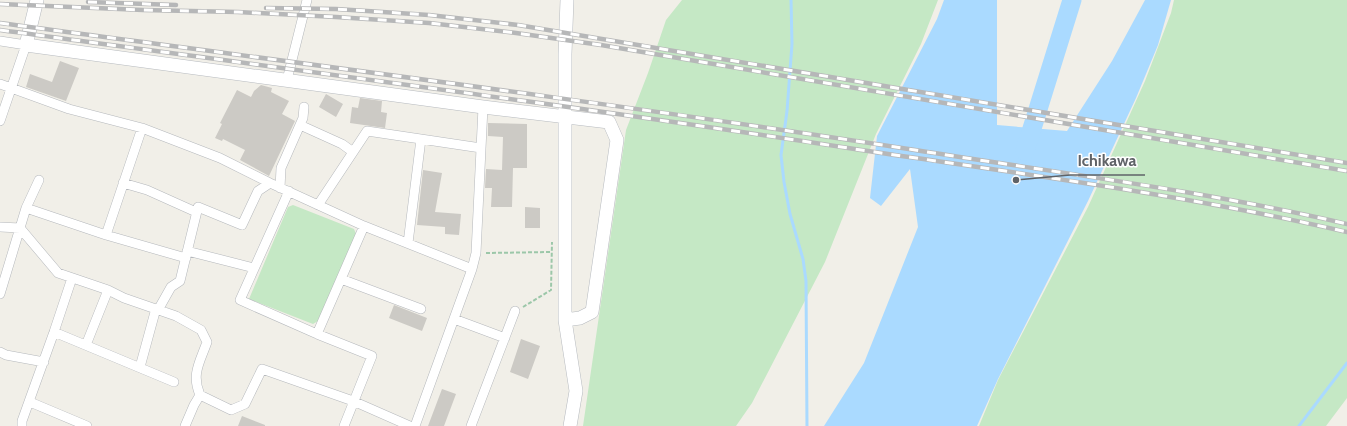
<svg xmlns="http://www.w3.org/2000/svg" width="1347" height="426" font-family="Cabin,sans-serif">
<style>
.green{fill:#c5e8c5}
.water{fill:#aadaff}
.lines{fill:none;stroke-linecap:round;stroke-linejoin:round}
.stream{stroke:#aadaff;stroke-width:3}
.river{stroke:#aadaff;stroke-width:19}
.building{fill:#cccac5}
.street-casing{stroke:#b5b8bc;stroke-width:10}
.secondary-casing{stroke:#b6babf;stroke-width:14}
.path{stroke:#9cc7a9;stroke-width:2;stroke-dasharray:4 2;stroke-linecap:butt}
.street{stroke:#fff;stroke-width:9}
.secondary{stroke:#fff;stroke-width:13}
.rail-casing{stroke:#b6b7b8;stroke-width:4.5}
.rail{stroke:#fff;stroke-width:3;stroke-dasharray:9;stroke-linecap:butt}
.leader{fill:none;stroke:#5f6368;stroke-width:1.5}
.callout-dot{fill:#5f6368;stroke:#fff;stroke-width:1.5}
.callout-label{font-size:16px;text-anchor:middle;font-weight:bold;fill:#5f6368;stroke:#fff;stroke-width:3;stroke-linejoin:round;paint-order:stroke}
</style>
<rect width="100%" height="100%" fill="#f1efe8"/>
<!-- green -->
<path class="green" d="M682,0H938L921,44L876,134L825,262L752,403L736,426H583L626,130L648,73L666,20Z
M1174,0H1347V398L1326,426H979L998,380L1088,207L1145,81L1171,13Z
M293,205L354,229L356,234L318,321L313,324L249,299L288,207Z"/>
<!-- water -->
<path class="water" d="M944,0H997V125L1067,131L1112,61L1145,0H1171L1158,45L1136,98L1088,201L998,379L977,426H824L864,363L918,227L910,169L881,206L870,198L877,136L937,19Z"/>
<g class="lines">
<!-- stream -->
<path class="stream" d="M791,0L792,44L787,111L781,155L784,182L790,214L803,259L806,281L807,426
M1299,426L1347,363"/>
<!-- river -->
<path class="river" d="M1025,151L1072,0"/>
</g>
<!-- building -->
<path class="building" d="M60,61L79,68L66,101L26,87L30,74L52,82Z
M261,85L272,88L271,92L289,101L282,114L295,121L269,176L240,160L245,150L223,139L222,141L215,138L222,124L220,123L237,90L251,97L254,91Z
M326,94L343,104L336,117L319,107Z
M360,98L382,101L381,112L387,113L385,128L350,123L352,107L358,108Z
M488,123L527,124V168H513L512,207H491L492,188H485L486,169L502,170L503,137L488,136Z
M423,170L442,173L435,212L461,214L459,235L445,234V227L417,225Z
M525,207L540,208V228H525Z
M394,305L427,318L422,331L389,318Z
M521,339L540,346L528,379L510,372Z
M442,389L456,394L444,426H428Z
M242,416L265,425V426H238Z"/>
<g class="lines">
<!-- street casing -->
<g class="street-casing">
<path id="street" d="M0,41L26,45L0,121
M287,80L307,0
M0,84L69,109L142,128L220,158L270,183L364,226L472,269
M300,125L342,144L353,152
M123,183L147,190L196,212
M280,188L281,168L303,118L304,107
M289,191L240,300L317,334L372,356L344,426
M318,205L367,131L481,148
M26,208L106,235L186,258
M0,227L20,228L58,273L108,290L124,298L176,316L201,330L207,342C200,362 191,374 200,395L231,410L245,404L262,369L353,401L410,426
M106,235L142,128
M408,243L421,139
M187,251L254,268
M341,279L421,309
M0,294L26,208L39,180
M454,319L505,338
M54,332L174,382
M317,334L364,226
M86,345L108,290
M0,352L6,355L44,362
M140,367L155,312L158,310L171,287L180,281L198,207L242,225L258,191L270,183
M30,402L87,426
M22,426V421L54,332L72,278
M185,426L194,405L200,395
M415,426L472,269L476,253L483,107
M471,426L515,311"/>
</g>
<!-- secondary casing -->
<g class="secondary-casing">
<path id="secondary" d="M37,0L26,45L483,107L609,122L617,140L592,312L580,318L565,320
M567,0L565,54V320L576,391L570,426"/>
</g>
<!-- path -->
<path class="path" d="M486,253L552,252
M523,307L551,290L552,242"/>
<!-- street -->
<use href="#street" class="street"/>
<!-- secondary -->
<use href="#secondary" class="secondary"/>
<!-- rail casing -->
<g class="rail-casing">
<path id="rail" d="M88,2L176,5
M0,4L143,10L238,12L336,17L429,23L516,33L601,45L1347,171
M266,8L336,9L429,15L518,25L1347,163
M0,23C305,64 611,103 915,150C1059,173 1205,191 1347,224
M0,30C287,69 575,106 861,150C1023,174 1187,195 1347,232"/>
</g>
<!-- rail -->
<use href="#rail" class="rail"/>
</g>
<!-- callouts -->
<path class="leader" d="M1016 180L1070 175H1145"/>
<circle class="callout-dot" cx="1016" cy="180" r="4"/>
<g class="callout-label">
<text x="1107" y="166">Ichikawa</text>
</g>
</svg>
